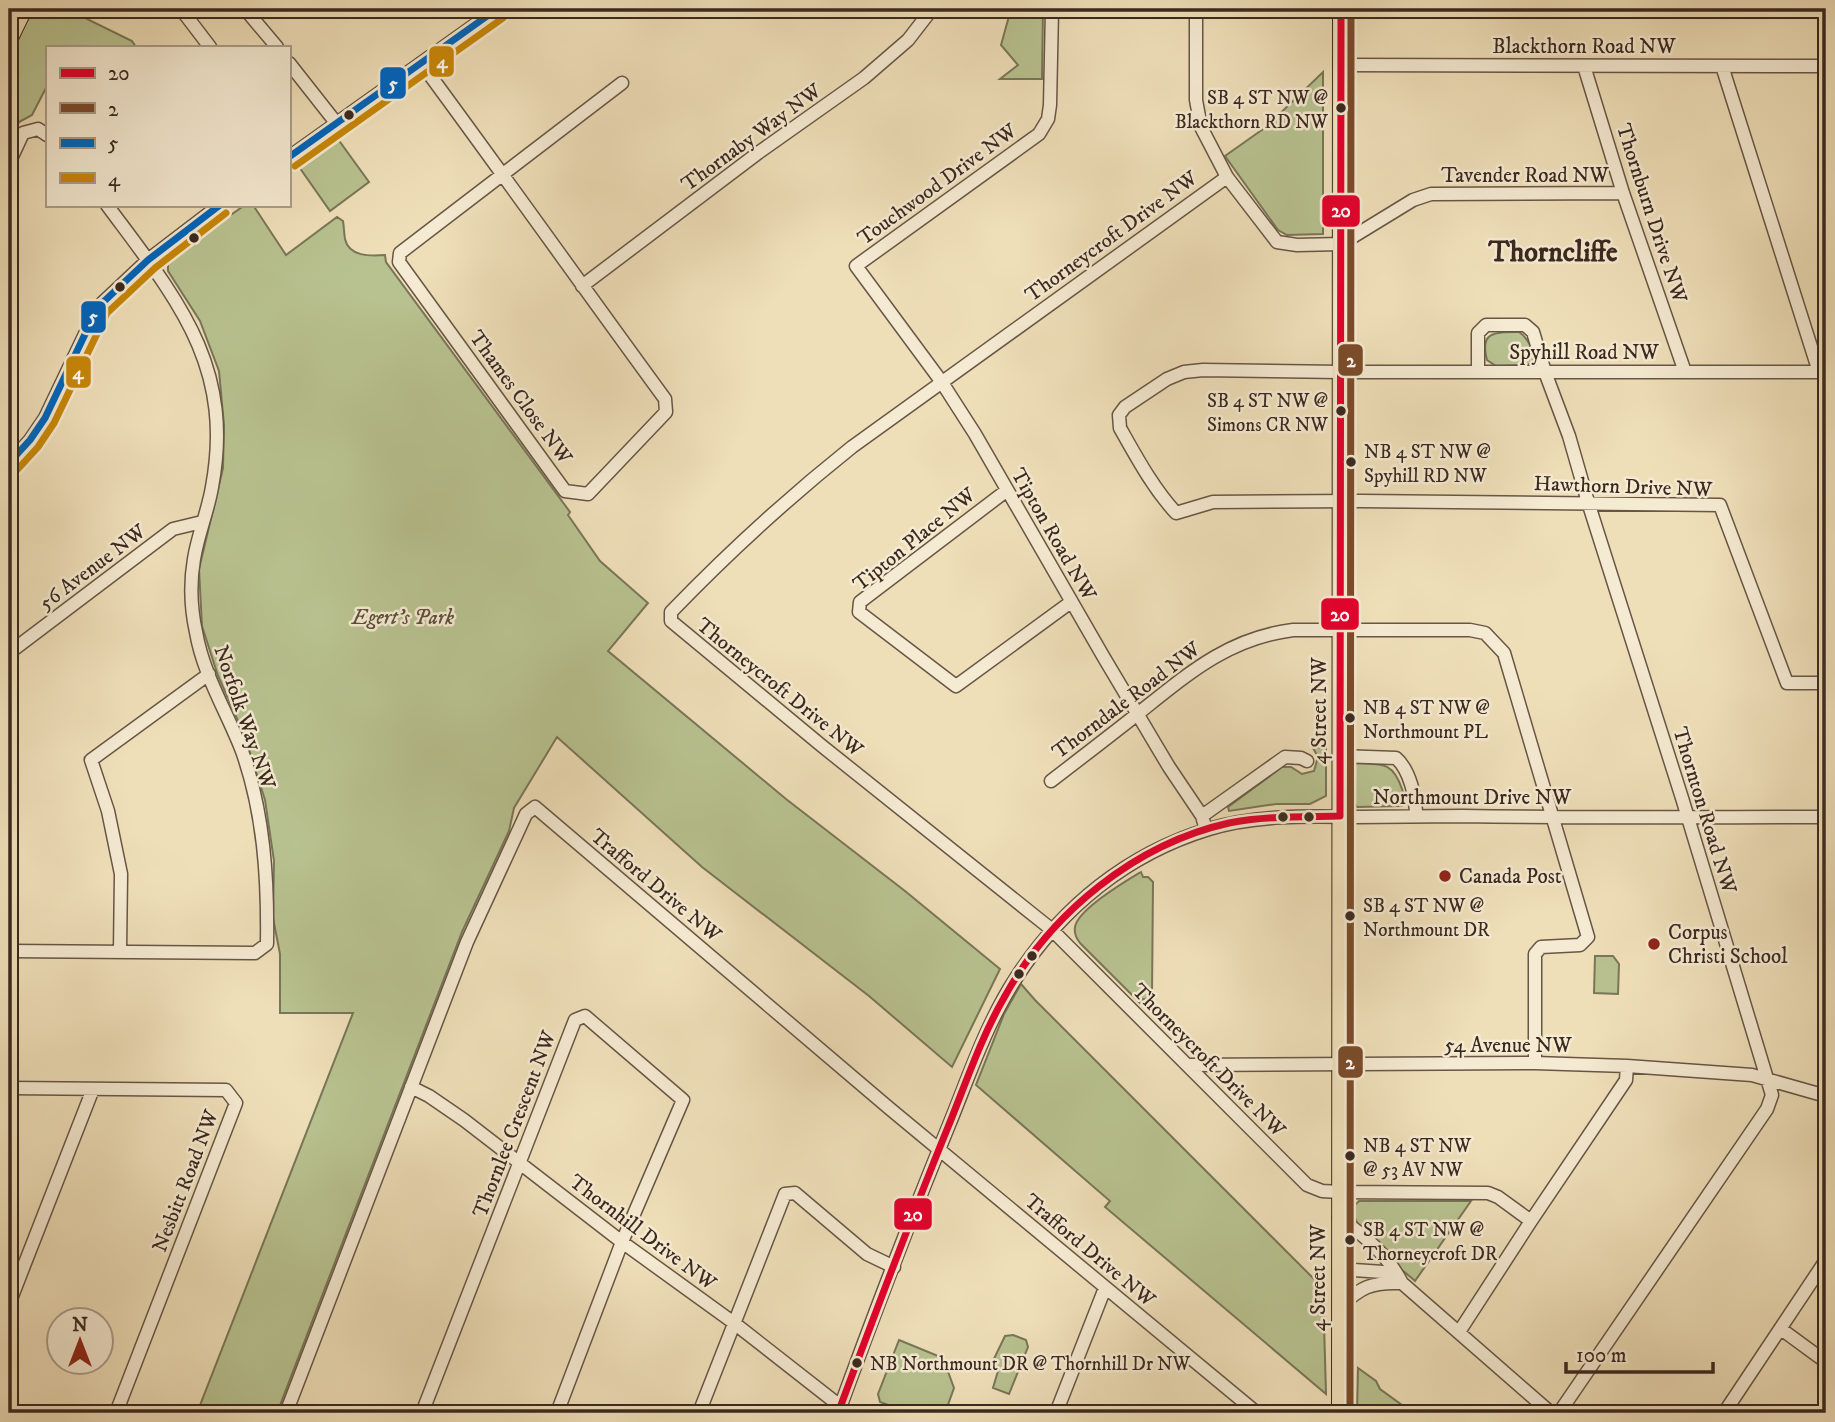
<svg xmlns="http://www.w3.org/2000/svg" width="1835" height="1422" font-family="'IM FELL DW Pica',serif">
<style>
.green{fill:#b8c290;stroke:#797658;stroke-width:2}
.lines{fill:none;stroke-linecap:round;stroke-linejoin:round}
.minor-casing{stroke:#675646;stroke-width:15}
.major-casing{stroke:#3a291f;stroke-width:18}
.minor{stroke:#f5ead2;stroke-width:12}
.major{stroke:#efdfb9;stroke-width:16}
.bus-1-casing{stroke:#f5ead2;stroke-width:12}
.bus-2-casing{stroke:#f5ead2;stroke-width:12}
.bus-3-casing{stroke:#f5ead2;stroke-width:12}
.bus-4-casing{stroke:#f5ead2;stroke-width:12}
.bus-1{stroke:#e4002b;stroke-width:7}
.bus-2{stroke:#7a4b2a;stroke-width:7}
.bus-3{stroke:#0065bd;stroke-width:7}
.bus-4{stroke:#c88708;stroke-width:7}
.bus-dot{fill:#3a291f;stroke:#f5ead2;stroke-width:2.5}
.poi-dot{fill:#8f2418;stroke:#f5ead2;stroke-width:2.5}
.labels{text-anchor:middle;stroke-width:5;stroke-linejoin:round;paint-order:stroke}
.bus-label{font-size:19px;fill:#3a291f;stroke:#f5ead2;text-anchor:start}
.street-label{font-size:21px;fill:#3a291f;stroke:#f5ead2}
.park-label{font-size:21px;font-style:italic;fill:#5a4f3b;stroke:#f5ead2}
.poi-label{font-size:21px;fill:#3a291f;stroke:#f5ead2;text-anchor:start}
.district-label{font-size:28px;font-weight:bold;fill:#3a291f;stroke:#f5ead2}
.line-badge{stroke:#f5ead2;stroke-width:2.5}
.badge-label{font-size:19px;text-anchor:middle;font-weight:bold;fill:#fff}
</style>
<rect width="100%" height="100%" fill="#efdfb9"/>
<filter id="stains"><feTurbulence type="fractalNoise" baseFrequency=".00286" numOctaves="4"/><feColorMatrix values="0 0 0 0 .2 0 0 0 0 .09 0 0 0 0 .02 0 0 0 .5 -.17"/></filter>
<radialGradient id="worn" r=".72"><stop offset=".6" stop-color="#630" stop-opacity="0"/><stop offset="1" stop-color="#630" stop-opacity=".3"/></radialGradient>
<!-- green -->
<path class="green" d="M31,9H90L87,19L132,41L136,47H47V86L32,115L19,122L9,143V58Z
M1011,9H1043L1042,79H1000L1018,65L1001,45Z
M1323,72V234L1287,235L1278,230L1225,156L1266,127Z
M335,135L369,182L330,211L297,164Z
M245,205H253L286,255L337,217L343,221C344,227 344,233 345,239C349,257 370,256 385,255L386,262L570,512L568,515L600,561L648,603L608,651L786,799L905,891L1000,969L952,1067L869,996L702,867L557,737L514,808L509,831L462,932L277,1413H197L353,1013H280V954L273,918L274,861L265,800L244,734L218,676L202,626L199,569L223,468L224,425L219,371L200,321L168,271V259Z
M1519,332C1528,338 1534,350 1533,361L1528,365L1496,366L1487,360C1479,331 1496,332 1519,332Z
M1326,747V796L1310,804H1276L1229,811L1228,807L1282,767H1291L1302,774L1314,771L1318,757L1313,748Z
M1357,763C1383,764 1393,762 1402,789C1404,796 1405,799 1402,806L1357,807C1349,795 1344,773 1357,763Z
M1141,872L1143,877H1148L1153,882L1152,997L1150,1000L1143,999L1140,1003L1080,943C1076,938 1074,933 1075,927C1078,909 1126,881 1141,872Z
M1595,956H1613L1619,964L1618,994L1594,993Z
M1021,984L1035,1000L1323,1288L1326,1394L1105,1207L1110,1201L976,1085L1004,1014Z
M1359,1201H1471L1415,1281C1394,1262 1354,1236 1353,1207Z
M1013,1335L1026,1340L1028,1347L1009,1394L993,1388L998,1371L990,1367L1005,1336Z
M899,1340L943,1358L954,1388L945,1413H910L880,1402L878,1394Z
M1358,1368L1376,1381L1380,1389L1413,1413H1357Z"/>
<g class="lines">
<!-- minor casing -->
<g class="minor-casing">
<path id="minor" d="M181,9L210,47
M249,9L250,15L277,47
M1052,9L1050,105L1048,119L1039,134L856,266L941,381L975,434L1103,656L1169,767L1202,816L1206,830
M1196,9V100L1201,127L1227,177L1277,242L1297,245L1341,244L1413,200L1431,194L1623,193
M289,63L337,124
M421,63C503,174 583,287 665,399L666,412L588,494L565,491L399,262L400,253L622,83
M1341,65L1826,66
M1584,66L1623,193L1685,372
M1722,66L1819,372
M289,157L497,9
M9,163L23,133L38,129L47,135
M1227,177L852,447C788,498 728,553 671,612V621L822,746L1051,929L1307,1185L1322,1191L1339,1192L1488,1193L1498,1197L1531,1221
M582,286L758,153L864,78L908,40L932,9
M1478,371V333L1486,325H1525L1533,332L1545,372L1569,436L1588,502L1682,798L1772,1095L1767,1109L1559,1413
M1826,372H1341L1203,370L1184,372L1167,379L1125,407L1119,415L1120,428C1137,458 1153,488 1176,513L1213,502L1360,501L1720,505L1787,683H1826
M9,463L30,440L45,418L98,307L148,260L220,205
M1006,491L860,602L859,612L956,686L1071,602
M9,653L173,529L202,522
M1340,756L1396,758C1410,770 1416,798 1416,816
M1051,781C1081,758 1111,735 1140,712C1189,673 1229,638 1293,630H1470L1485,633L1504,653L1588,937L1580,945L1541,947L1535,954V1063
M1202,816L1285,757L1301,758L1307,761
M9,951L255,953L267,944C268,879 264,813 242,751C227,712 203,674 196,632C191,609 190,582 194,559C198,534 208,511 212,487C235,364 175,297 107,205
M120,951L121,874L108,811L91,760L209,674
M1187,1065L1535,1063L1627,1066L1752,1075L1826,1096
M411,1087L429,1096L464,1120L622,1242L734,1323L849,1413
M9,1088L226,1090L236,1103L116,1413
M1339,1218C1363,1234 1389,1257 1402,1283
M1339,1269L1383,1272L1402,1283L1551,1413
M9,1304L93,1089
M1340,1306C1361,1288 1370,1282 1399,1283
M1781,1329L1826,1362
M1459,1332L1531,1221L1626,1080L1627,1066
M286,1413L467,942L526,814L535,807L889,1108L1257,1413
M422,1413L575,1020L585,1016L683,1100L622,1242L557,1413
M699,1413L785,1194L795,1193L867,1254L894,1267
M838,1413C873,1317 910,1220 949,1125C969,1076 987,1022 1016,978C1062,907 1127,854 1209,829C1256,815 1306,816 1355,817C1391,817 1427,816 1463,816C1584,818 1705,817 1826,817
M1056,1413L1105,1288
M1724,1413L1826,1260"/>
</g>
<!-- major casing -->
<g class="major-casing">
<path id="major" d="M9,40L24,9
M1340,1413L1341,9"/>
</g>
<!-- minor -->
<use href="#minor" class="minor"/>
<!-- major -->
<use href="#major" class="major"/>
<!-- bus-1 casing -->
<g class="bus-1-casing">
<path id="bus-1" d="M1340,816L1341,9
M838,1413C873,1319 908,1225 946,1132C965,1086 980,1039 1005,996C1051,913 1135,844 1229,823C1265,816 1303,817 1340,816"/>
</g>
<!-- bus-2 casing -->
<g class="bus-2-casing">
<path id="bus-2" d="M1350,1413L1351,9"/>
</g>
<!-- bus-3 casing -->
<g class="bus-3-casing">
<path id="bus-3" d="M289,157L497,9
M9,463L30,440L45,418L98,307L148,260L220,205"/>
</g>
<!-- bus-4 casing -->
<g class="bus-4-casing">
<path id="bus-4" d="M295,166L503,18
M17,470L38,447L54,423L107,313L155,268L226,213"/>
</g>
<!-- bus-1 -->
<use href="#bus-1" class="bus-1"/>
<!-- bus-2 -->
<use href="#bus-2" class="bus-2"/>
<!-- bus-3 -->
<use href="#bus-3" class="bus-3"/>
<!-- bus-4 -->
<use href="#bus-4" class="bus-4"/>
</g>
<!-- markers -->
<g class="bus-dot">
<circle cx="1341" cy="108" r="6"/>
<circle cx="349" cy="115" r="6"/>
<circle cx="194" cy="238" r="6"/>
<circle cx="120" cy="287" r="6"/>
<circle cx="1341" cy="411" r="6"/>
<circle cx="1351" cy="462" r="6"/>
<circle cx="1350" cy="718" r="6"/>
<circle cx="1283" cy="817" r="6"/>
<circle cx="1309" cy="817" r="6"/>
<circle cx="1350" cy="916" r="6"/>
<circle cx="1032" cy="956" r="6"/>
<circle cx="1019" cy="974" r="6"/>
<circle cx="1350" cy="1156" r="6"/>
<circle cx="1350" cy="1240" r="6"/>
<circle cx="857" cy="1363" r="6"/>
</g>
<g class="poi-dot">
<circle cx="1445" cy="876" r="7"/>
<circle cx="1654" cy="944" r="7"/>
</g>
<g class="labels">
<!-- bus labels -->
<g class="bus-label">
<text x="1328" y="104" text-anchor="end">SB 4 ST NW @<tspan x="1328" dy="24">Blackthorn RD NW</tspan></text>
<text x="1328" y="407" text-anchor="end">SB 4 ST NW @<tspan x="1328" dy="24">Simons CR NW</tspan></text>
<text x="1364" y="458">NB 4 ST NW @<tspan x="1364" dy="24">Spyhill RD NW</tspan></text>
<text x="1363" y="714">NB 4 ST NW @<tspan x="1363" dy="24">Northmount PL</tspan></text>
<text x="1363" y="912">SB 4 ST NW @<tspan x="1363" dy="24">Northmount DR</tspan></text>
<text x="1363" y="1152">NB 4 ST NW<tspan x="1363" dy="24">@ 53 AV NW</tspan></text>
<text x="1363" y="1236">SB 4 ST NW @<tspan x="1363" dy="24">Thorneycroft DR</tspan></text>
<text x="870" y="1370">NB Northmount DR @ Thornhill Dr NW</text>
</g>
<!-- street labels -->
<g class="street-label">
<text x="1584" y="53">Blackthorn Road NW</text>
<text transform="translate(751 137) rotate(-36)" y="7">Thornaby Way NW</text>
<text x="1525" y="182">Tavender Road NW</text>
<text transform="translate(937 184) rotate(-36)" y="7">Touchwood Drive NW</text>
<text transform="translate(1652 213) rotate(72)" y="7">Thornburn Drive NW</text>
<text transform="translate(1111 236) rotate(-36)" y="7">Thorneycroft Drive NW</text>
<text x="1584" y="359">Spyhill Road NW</text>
<text transform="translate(521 397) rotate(54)" y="7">Thames Close NW</text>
<text transform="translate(1623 486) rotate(2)" y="7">Hawthorn Drive NW</text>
<text transform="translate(1054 534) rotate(60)" y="7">Tipton Road NW</text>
<text transform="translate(914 539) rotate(-39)" y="7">Tipton Place NW</text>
<text transform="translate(92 567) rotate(-37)" y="7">56 Avenue NW</text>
<text transform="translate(780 687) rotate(39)" y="7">Thorneycroft Drive NW</text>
<text transform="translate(1126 700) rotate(-37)" y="7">Thorndale Road NW</text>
<text transform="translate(1319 711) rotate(-90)" y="7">4 Street NW</text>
<text transform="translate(245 717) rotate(71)" y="7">Norfolk Way NW</text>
<text x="1472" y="804">Northmount Drive NW</text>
<text transform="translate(1705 810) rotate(73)" y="7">Thornton Road NW</text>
<text transform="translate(656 885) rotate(40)" y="7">Trafford Drive NW</text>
<text x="1508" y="1052">54 Avenue NW</text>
<text transform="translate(1209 1060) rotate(45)" y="7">Thorneycroft Drive NW</text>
<text transform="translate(514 1124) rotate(-69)" y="7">Thornlee Crescent NW</text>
<text transform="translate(185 1181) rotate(-69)" y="7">Nesbitt Road NW</text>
<text transform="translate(643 1232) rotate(37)" y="7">Thornhill Drive NW</text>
<text transform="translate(1090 1250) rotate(40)" y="7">Trafford Drive NW</text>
<text transform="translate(1318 1278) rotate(-90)" y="7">4 Street NW</text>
</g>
<!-- park labels -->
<g class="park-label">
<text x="403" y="624">Egert's Park</text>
</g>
<!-- poi labels -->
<g class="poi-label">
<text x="1459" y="883">Canada Post</text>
<text x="1668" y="939">Corpus<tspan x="1668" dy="24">Christi School</tspan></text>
</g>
<!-- district labels -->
<g class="district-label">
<text x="1553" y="261">Thorncliffe</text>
</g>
</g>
<g class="line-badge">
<rect x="428" y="45" width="27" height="33" rx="7" fill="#c88708"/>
<rect x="379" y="66" width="28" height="34" rx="7" fill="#0065bd"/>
<rect x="1321" y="194" width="40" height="34" rx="7" fill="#e4002b"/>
<rect x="80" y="300" width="27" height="34" rx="7" fill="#0065bd"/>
<rect x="1337" y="343" width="27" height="34" rx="7" fill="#7a4b2a"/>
<rect x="65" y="355" width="27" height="34" rx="7" fill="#c88708"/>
<rect x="1320" y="597" width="40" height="34" rx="7" fill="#e4002b"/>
<rect x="1337" y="1045" width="27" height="34" rx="7" fill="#7a4b2a"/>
<rect x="893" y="1197" width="40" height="34" rx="7" fill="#e4002b"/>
</g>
<g class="badge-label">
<text x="442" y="68">4</text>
<text x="393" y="90">5</text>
<text x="1341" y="217">20</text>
<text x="93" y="323">5</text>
<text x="1351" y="367">2</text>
<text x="78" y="379">4</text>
<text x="1340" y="621">20</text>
<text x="1350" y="1069">2</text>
<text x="913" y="1221">20</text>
</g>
<!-- margin -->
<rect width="1835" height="1422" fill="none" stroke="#efdfb9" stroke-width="35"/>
<rect x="10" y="10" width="1814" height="1401" fill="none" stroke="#3a291f" stroke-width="3.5"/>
<rect x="18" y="18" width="1800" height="1387" fill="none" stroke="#3a291f" stroke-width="2"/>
<!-- legend -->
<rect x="46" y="46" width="245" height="161" fill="#f5ead2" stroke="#aa9d8a" stroke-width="2"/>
<rect x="60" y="68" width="35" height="10" fill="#e4002b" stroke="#aa9d8a" stroke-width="2"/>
<text x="108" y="80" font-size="21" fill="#3a291f">20</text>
<rect x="60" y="103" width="35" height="10" fill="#7a4b2a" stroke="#aa9d8a" stroke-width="2"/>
<text x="108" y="116" font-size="21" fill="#3a291f">2</text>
<rect x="60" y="138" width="35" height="10" fill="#0065bd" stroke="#aa9d8a" stroke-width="2"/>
<text x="108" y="150" font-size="21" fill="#3a291f">5</text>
<rect x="60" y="173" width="35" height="10" fill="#c88708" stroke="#aa9d8a" stroke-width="2"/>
<text x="108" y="186" font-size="21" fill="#3a291f">4</text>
<!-- north arrow -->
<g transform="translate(80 1341)"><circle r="33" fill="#f5ead2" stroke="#aa9d8a" stroke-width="2"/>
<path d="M0-5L12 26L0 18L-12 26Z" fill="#8f2418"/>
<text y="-10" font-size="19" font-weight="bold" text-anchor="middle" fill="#3a291f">N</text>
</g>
<!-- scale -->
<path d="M1566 1362v10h147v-10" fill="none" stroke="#3a291f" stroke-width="3.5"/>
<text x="1576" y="1362" font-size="21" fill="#3a291f" stroke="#f5ead2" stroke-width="5" paint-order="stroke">100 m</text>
<rect width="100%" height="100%" filter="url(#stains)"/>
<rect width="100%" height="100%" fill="url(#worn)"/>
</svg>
